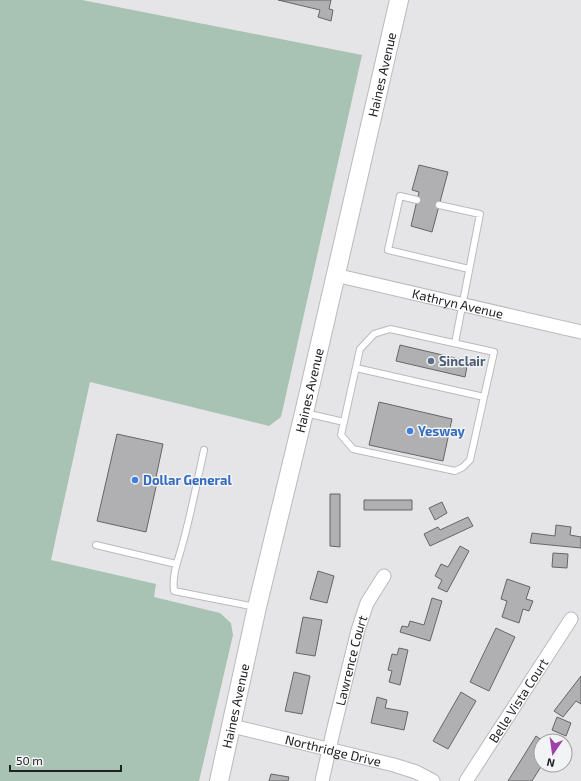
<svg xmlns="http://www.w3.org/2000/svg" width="581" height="781" font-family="'Exo 2',sans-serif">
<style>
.green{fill:#a8c2b3}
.building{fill:#b0afb1;stroke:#666567}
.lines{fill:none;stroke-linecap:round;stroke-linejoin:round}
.service-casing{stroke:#b9babd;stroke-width:8}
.minor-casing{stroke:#b9babd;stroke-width:15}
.secondary-casing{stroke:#b9babd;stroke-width:20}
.service{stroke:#fff;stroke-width:6}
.minor{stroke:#fff;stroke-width:13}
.secondary{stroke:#fff;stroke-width:18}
.service-dot{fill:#5c6f8a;stroke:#f2f3f5;stroke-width:1.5}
.shop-dot{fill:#3f7fe0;stroke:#f2f3f5;stroke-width:1.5}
.labels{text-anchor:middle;stroke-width:3;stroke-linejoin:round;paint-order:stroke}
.street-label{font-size:13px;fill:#222223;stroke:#f2f3f5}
.service-label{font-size:13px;font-weight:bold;fill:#4e5e75;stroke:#f2f3f5;text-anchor:start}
.shop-label{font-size:13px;font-weight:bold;fill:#366cbe;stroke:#f2f3f5;text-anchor:start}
</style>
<rect width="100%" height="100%" fill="#e5e5e8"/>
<!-- green -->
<path class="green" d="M0,0H82L362,55L281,417L269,426L90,382L51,560L156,584L154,597L220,613L231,623L233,635L199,781H0Z"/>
<!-- building -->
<path class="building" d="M278,0H331L329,9L333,10L331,21L318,17L320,10Z
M419,165L448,172L432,232L411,226L419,192L412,190Z
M400,345L468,361L465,377L396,361Z
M379,402L452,419L443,461L369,445Z
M117,434L163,444L156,477L158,478L146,532L97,521Z
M330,494H340V547L330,546Z
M364,500H412V510H364Z
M442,502L447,513L435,520L429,508Z
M468,517L473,526L430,546L424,534L438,527L440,530Z
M556,525L571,527L570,535L581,537V548L530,543L532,533L555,536Z
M460,546L469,551L447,592L438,588L442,580L435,576L441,564L448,567Z
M553,553L568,554L567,568L552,567Z
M318,571L334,576L327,603L310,599Z
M507,579L530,587L526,599L533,601L529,611L523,609L519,623L502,617L507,601L501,599Z
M432,598L442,601L430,641L400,632L402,626L408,627L410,621L424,625Z
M303,617L322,620L315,656L296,653Z
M496,628L515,637L489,691L470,682Z
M399,648L408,650L400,685L389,682L392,671L388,670L392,654L397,655Z
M294,672L310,676L302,714L285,711Z
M581,676V704L576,701L563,717L554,711Z
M461,692L476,701L448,749L433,741Z
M377,697L387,700L385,708L408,712L404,730L371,723Z
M557,717L571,723L566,736L552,730Z
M536,736L543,741H541V765H542L532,781H508Z
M271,774L289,777L288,781H269Z"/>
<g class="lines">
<!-- service casing -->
<g class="service-casing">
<path id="service" d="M417,200L400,196L388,250L469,269
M439,205L480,214L455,343
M390,329L494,352L470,460L463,467L455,471L353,449L341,435L360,349L374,334Z
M356,368L484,397
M305,413L344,422
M204,450C197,482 191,514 182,546C178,561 172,574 174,591L256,607
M96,545L176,564"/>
</g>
<!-- minor casing -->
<g class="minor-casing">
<g id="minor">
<path id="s1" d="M335,275L581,332"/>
<path id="s2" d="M232,726L394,765L416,772L433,781"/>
<path id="s3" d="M322,781L333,732L358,630L367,603L384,576"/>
<path id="s4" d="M466,781L571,619"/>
</g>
</g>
<!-- secondary casing -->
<g class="secondary-casing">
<g id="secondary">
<path id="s5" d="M219,781L257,607L304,413L399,0"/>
</g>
</g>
<!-- service -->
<use href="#service" class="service"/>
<!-- minor -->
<use href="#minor" class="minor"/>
<!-- secondary -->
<use href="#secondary" class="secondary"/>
</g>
<!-- markers -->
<circle class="service-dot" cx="431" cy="361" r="4"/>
<g class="shop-dot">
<circle cx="410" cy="431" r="4"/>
<circle cx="135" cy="480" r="4"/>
</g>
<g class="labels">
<!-- street labels -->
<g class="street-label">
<text dy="5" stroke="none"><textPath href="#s5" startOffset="725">Haines Avenue</textPath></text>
<text dy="5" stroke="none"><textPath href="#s1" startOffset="126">Kathryn Avenue</textPath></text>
<text dy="5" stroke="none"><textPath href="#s5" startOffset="401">Haines Avenue</textPath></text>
<text dy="5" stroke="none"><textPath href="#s3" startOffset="124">Lawrence Court</textPath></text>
<text dy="5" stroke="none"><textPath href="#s4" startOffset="96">Belle Vista Court</textPath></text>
<text dy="5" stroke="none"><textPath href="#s5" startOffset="77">Haines Avenue</textPath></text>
<text dy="5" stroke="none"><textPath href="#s2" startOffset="104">Northridge Drive</textPath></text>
</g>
<!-- service labels -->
<g class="service-label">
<text x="439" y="366">Sinclair</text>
</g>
<!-- shop labels -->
<g class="shop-label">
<text x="418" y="436">Yesway</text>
<text x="143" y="485">Dollar General</text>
</g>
</g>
<!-- north arrow -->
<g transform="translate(553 753) rotate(193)"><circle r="19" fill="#f2f3f5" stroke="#9f9fa1"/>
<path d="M0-3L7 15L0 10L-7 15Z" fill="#9f41aa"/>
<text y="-6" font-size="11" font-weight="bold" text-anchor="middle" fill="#222223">N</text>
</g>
<!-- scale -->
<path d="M10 765v6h111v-6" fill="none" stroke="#222223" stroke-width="2"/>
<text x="16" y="765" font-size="12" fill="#222223" stroke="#f2f3f5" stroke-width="3" paint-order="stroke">50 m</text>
</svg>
